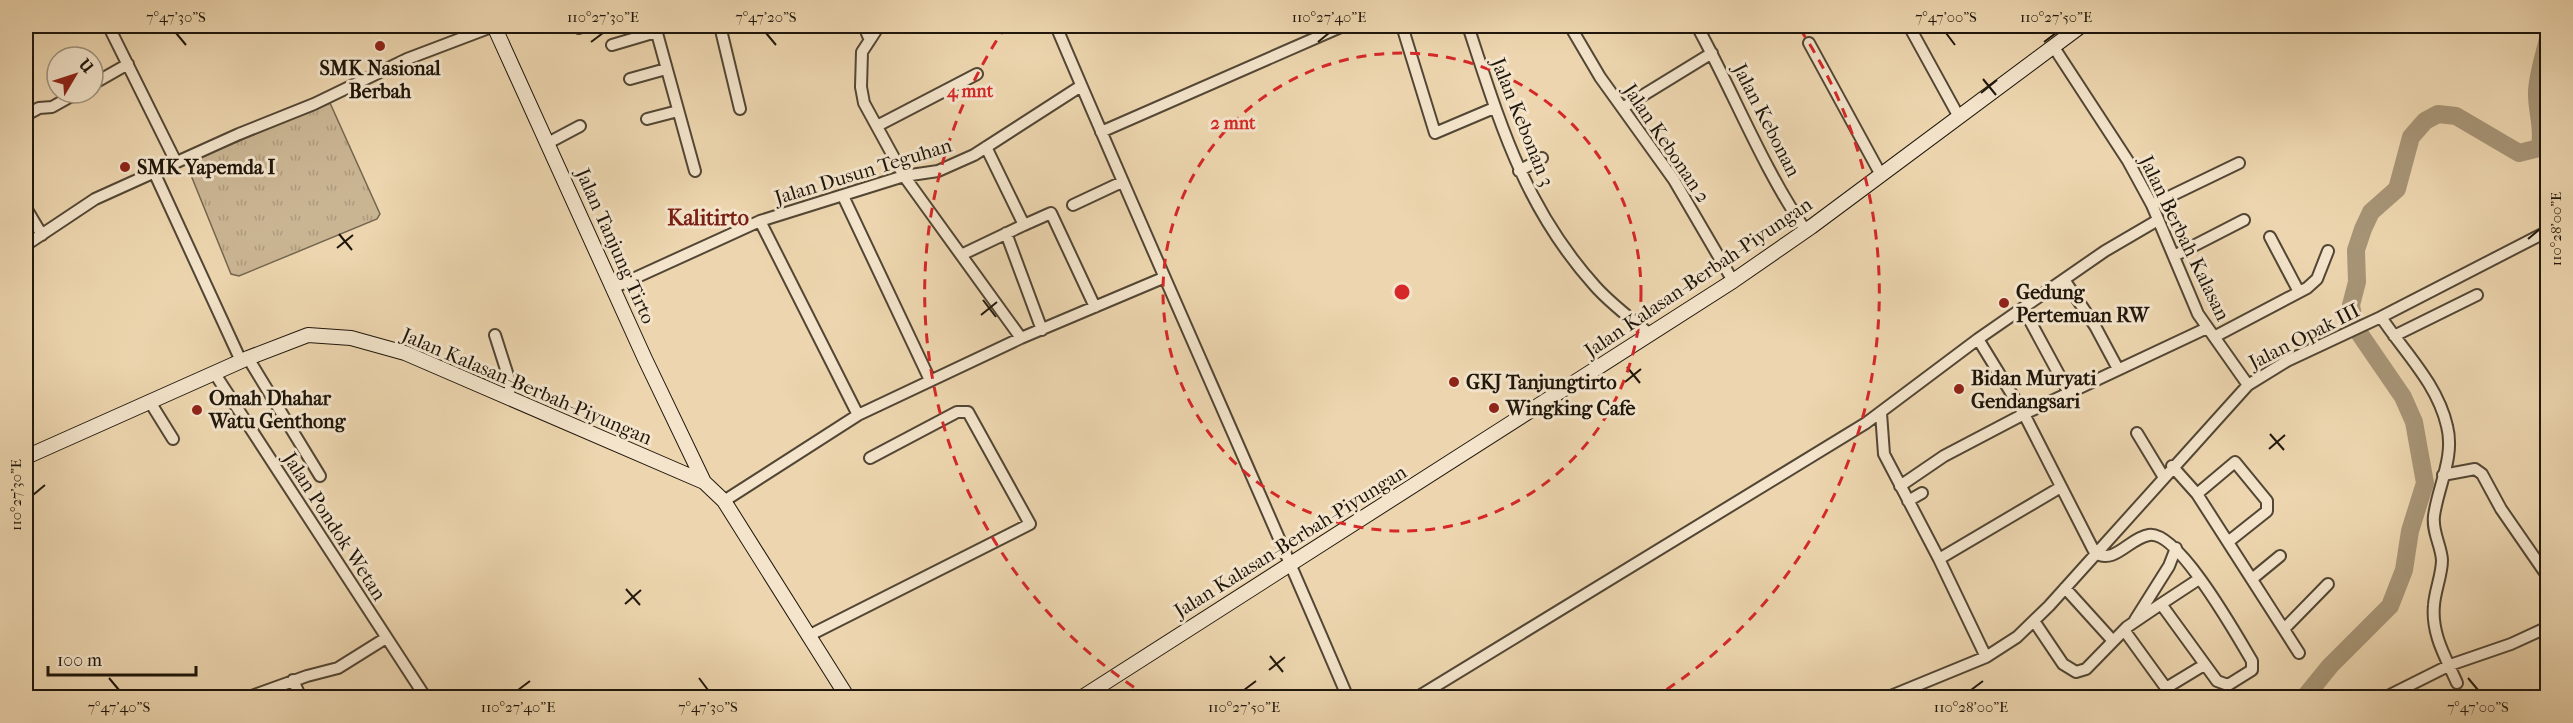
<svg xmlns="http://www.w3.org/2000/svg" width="2573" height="723" font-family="'IM FELL French Canon',serif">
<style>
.grass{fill:url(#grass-tufts);stroke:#74664f;stroke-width:1.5}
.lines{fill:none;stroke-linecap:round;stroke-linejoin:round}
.river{stroke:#a79577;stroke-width:18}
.street-casing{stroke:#524634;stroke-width:14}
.secondary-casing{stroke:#1f160b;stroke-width:16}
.street{stroke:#f3e4cb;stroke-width:10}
.secondary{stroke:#f3e4cb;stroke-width:14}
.ticks{fill:none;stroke:#1f160b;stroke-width:2}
.ring{fill:none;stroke:#d62828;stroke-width:3;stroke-dasharray:10 8}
.poi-dot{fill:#8f2418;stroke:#f3e4cb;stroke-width:2}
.labels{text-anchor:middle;stroke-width:6;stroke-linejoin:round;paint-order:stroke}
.poi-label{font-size:20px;font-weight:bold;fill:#1f160b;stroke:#f3e4cb;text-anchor:start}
.street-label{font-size:20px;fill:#1f160b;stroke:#f3e4cb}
.quarter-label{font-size:22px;font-weight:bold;fill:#7a1f14;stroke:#f3e4cb}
.centre{fill:#d62828;stroke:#f3e4cb;stroke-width:3}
.ring-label{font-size:18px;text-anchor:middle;font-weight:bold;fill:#d62828;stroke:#f3e4cb;stroke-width:6;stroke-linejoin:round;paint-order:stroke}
.neatline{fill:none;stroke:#1f160b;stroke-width:2}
.ticks-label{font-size:15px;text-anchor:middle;fill:#1f160b}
</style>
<defs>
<pattern id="grass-tufts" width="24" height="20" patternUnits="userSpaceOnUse" patternTransform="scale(1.5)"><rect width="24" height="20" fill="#cab593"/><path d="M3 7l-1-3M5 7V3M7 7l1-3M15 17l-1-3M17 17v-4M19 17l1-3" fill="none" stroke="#ad9b7d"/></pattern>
</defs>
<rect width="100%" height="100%" fill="#edd6af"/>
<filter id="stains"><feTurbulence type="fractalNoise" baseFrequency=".00333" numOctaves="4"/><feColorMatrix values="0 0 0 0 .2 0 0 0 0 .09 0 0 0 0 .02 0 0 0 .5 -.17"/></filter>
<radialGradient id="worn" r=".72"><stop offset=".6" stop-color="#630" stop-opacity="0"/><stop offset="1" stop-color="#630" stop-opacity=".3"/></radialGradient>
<!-- grass -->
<path class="grass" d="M330,103L380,214L377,219L239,276L231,274L186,163Z"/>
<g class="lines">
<!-- river -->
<path class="river" d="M2304,698L2330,666L2390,606L2404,570L2410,531L2425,483L2414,422L2403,397L2355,327L2351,305L2357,282L2356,250L2363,229L2371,212L2397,189L2411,137L2425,121L2438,114L2456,116L2519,153L2539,148C2545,133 2536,109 2537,91C2538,74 2544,56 2548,39"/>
<!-- street casing -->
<g class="street-casing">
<path id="street" d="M578,26L579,28
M655,26L695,171
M720,26L740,109
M864,26L869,38
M879,26L862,52L861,87L864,103L904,176L1021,338
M1056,26C1151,250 1252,473 1348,698
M1402,26L1435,133L1494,108
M1468,26C1500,123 1524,207 1595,286C1611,304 1631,319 1650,334
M1570,26L1600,77L1674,180L1733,281
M1697,26C1734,93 1762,167 1806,231
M1909,26L1959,117
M110,29L176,162
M1809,43L1881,175
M612,45L656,32
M2053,46L2128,161L2152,205L2198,314L2248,385
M630,79L666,69
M93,84L128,64
M1624,107L1712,53
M26,115L39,108L52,107L77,93
M647,119L678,111
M877,126L977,74
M1101,132L1343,26
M548,143L580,126
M1519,171L1542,158
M154,172L241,361
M843,196L930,380
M1073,205L1122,182
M2152,205L2239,163
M26,208L42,235
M760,221L858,415
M1024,225L1051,213L1095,307
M1006,233L1042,330
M2270,237L2299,292
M26,245L95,199L239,134L314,104L407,59L494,26
M961,255L1024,225L986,147
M2174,256L2244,220
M2065,281L2095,326L2118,369
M613,288L760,221L904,176L938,171L974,155L1081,86
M2023,308L2069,393
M2381,317C2404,352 2437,383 2447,426C2455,457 2438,486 2434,516C2432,532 2441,545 2442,560C2442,575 2435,590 2434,605C2431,634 2446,658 2457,683
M495,335L511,385L507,397
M2394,336L2477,295
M2214,337L2307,288L2317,279L2328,251
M248,358L320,476
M215,374L426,698
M150,402L173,439
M1881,413L1884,454L1939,559L1986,657
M2137,433L2163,476
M2172,466L2197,494L2299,653
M2443,475L2475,469L2482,474L2501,509L2548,577
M1900,486L1944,456L2024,414L1978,339
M2197,494L2235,462L2267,501V511L2228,542
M724,501L858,415L1021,338L1163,278
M1908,501L1922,493
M1939,559L2061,487
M2252,579L2280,556
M2065,588L2113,641
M2161,604L2199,579
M2135,620L2169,566L2176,548
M2034,621L2063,664L2076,672L2086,669L2127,627L2161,604L2217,681L2228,685L2252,670V661C2237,636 2178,530 2149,535C2129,538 2115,565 2095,553L2024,414L2207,328
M2284,629L2328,584
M2124,630L2166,688L2204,665
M808,636L1030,524L968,412H957L870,458
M293,680L301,698
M246,698L307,676L338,668L386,638
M1416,698L1866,423L1978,339L2105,251L2158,220
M1886,698L1986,657L2017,637L2049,606L2248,385L2287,361L2381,317L2548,231
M2384,698L2450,665L2511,644L2548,627"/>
</g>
<!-- secondary casing -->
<g class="secondary-casing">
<path id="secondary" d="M494,26L645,359L704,482
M26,457L248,358L308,335L351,338L405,353L704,482L724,501L848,698
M1081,698L1733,281L1811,227L2081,26"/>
</g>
<!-- street -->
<use href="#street" class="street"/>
<!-- secondary -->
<use href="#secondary" class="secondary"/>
</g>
<!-- ticks -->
<path class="ticks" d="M176,33L186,45M766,33L776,45M1946,33L1955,45M591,42L603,33M1318,42L1329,33M2044,42L2056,33M1983,79L1996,95M1981,93L1997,80M339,234L352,250M2528,239L2540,229M337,248L353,235M983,300L996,317M981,315L997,302M1627,367L1640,383M1625,382L1641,369M2270,434L2284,450M2269,449L2285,435M33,495L45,485M626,589L640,605M625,604L641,590M1270,656L1283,672M1269,670L1285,657M109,678L119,690M699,678L708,690M2468,678L2478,690M518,690L530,681M1244,690L1256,681M1971,690L1983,681"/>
<!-- distance rings -->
<g class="ring">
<circle cx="1402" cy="292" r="239"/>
<path d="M1149 697A477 477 0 0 1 1004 29M1800 29A477 477 0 0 1 1655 697"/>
</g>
<!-- markers -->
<g class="poi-dot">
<circle cx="380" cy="46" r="6"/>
<circle cx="125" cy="167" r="6"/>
<circle cx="2004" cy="303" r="6"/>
<circle cx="1454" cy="382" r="6"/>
<circle cx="1959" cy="389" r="6"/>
<circle cx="1494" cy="408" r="6"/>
<circle cx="197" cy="410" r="6"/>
</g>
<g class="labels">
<!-- poi labels -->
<g class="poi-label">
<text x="380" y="75" text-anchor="middle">SMK Nasional<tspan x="380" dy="23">Berbah</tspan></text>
<text x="137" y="174">SMK Yapemda I</text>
<text x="2016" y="299">Gedung<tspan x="2016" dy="23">Pertemuan RW</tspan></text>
<text x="1971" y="385">Bidan Muryati<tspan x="1971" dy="23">Gendangsari</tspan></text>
<text x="1466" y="389">GKJ Tanjungtirto</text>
<text x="209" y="405">Omah Dhahar<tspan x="209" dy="23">Watu Genthong</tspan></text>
<text x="1506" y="415">Wingking Cafe</text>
</g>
<!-- street labels -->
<g class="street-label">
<text transform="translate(1767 120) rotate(63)" y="7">Jalan Kebonan</text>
<text transform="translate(1523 122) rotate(68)" y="7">Jalan Kebonan 3</text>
<text transform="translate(1667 143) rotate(56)" y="7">Jalan Kebonan 2</text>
<text transform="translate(863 171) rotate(-17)" y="7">Jalan Dusun Teguhan</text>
<text transform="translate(2185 238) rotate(64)" y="7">Jalan Berbah Kalasan</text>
<text transform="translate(616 246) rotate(66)" y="7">Jalan Tanjung Tirto</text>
<text transform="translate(1698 277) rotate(-34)" y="7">Jalan Kalasan-Berbah-Piyungan</text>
<text transform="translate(2304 336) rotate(-27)" y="7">Jalan Opak III</text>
<text transform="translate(527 386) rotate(23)" y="7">Jalan Kalasan-Berbah-Piyungan</text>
<text transform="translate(335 526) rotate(57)" y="7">Jalan Pondok Wetan</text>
<text transform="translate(1290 541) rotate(-32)" y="7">Jalan Kalasan-Berbah-Piyungan</text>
</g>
<!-- quarter labels -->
<g class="quarter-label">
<text x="708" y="225">Kalitirto</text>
</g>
</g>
<circle cx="1402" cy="292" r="9" class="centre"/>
<g class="ring-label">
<text x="970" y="97">4 mnt</text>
<text x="1233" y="129">2 mnt</text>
</g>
<!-- margin -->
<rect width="2573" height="723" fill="none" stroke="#edd6af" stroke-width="66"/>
<!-- north arrow -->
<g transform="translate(75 75) rotate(51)"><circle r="28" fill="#f3e4cb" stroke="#9e927e" stroke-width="1.5"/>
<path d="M0-4.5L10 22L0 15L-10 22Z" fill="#8f2418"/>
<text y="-9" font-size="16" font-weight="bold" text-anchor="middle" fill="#1f160b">U</text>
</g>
<!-- scale -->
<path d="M48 666v9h148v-9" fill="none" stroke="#1f160b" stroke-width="3"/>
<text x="57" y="666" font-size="18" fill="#1f160b" stroke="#f3e4cb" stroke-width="4.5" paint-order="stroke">100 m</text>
<rect x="33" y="33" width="2507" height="657" class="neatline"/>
<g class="ticks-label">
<text x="176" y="22">7°47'30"S</text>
<text x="603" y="22">110°27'30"E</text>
<text x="766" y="22">7°47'20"S</text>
<text x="1329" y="22">110°27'40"E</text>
<text x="1946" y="22">7°47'00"S</text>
<text x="2056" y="22">110°27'50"E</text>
<text transform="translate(2556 229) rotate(-90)" y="5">110°28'00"E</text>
<text transform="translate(16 495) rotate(-90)" y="5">110°27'30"E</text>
<text x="119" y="712">7°47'40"S</text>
<text x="518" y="712">110°27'40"E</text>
<text x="708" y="712">7°47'30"S</text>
<text x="1244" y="712">110°27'50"E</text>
<text x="1971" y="712">110°28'00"E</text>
<text x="2478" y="712">7°47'00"S</text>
</g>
<rect width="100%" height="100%" filter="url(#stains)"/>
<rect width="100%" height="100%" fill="url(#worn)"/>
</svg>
